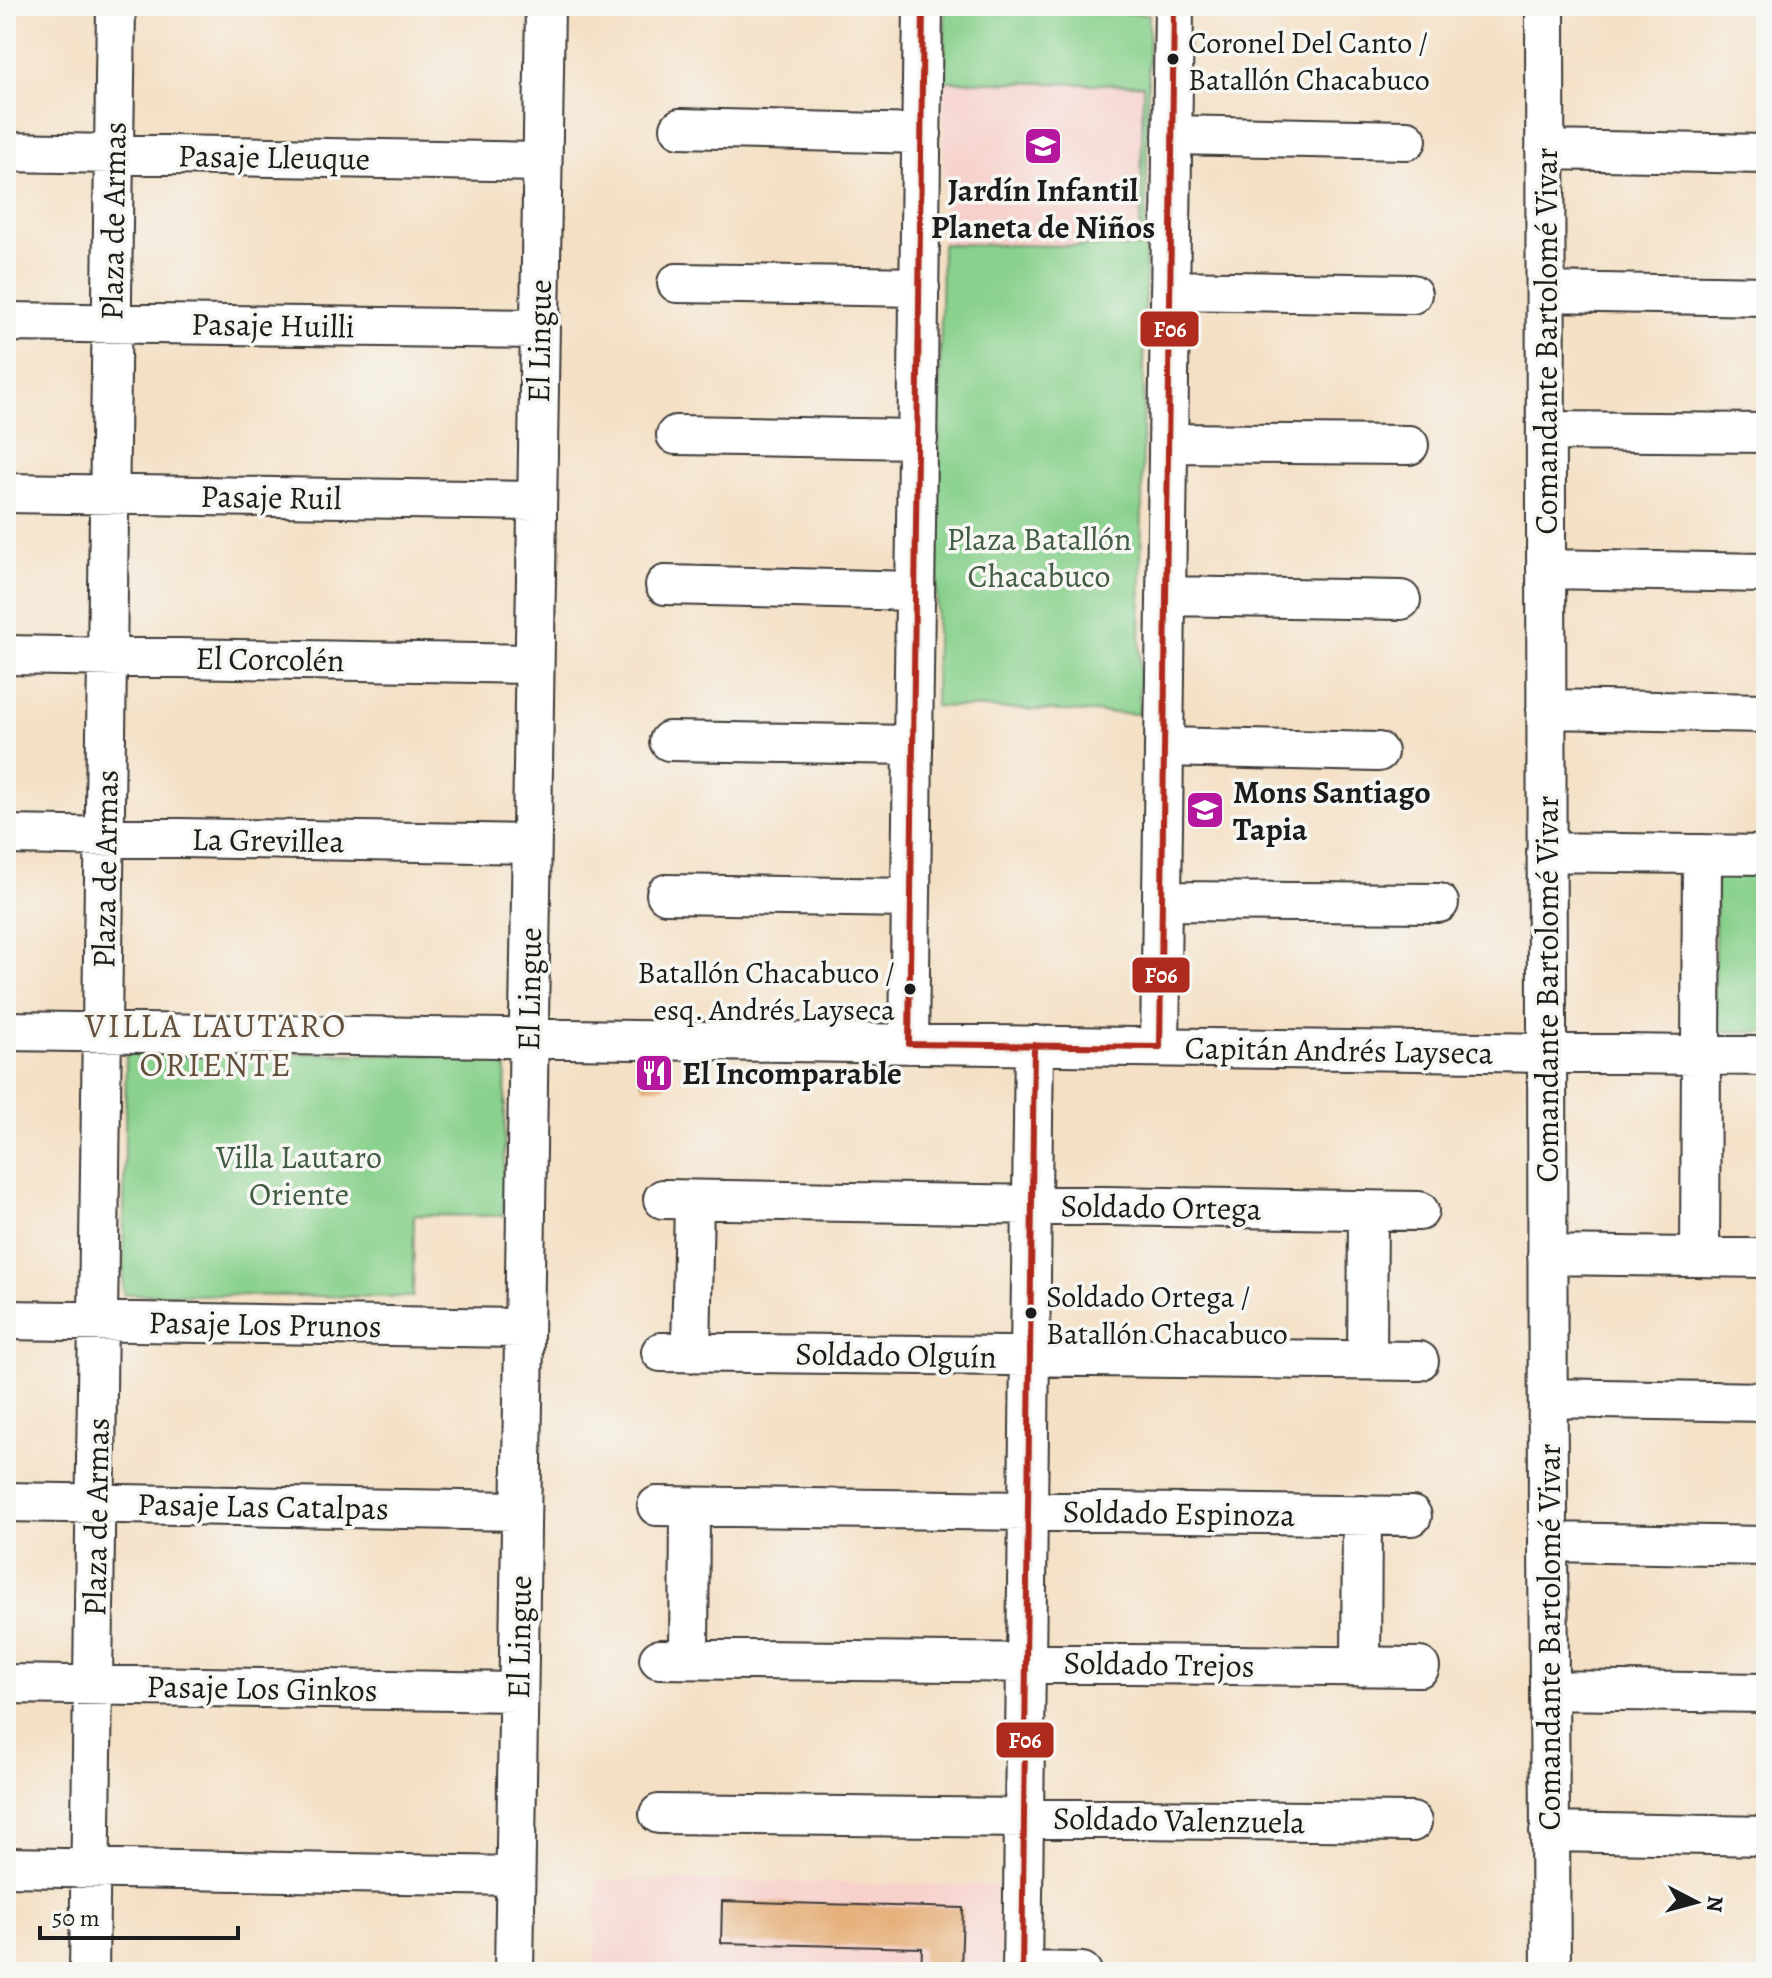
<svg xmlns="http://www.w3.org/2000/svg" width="1772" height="1978" font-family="Alegreya,serif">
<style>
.built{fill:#f7d0ca}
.green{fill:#89d18d;stroke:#527654;stroke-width:2}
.building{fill:#e5ad77}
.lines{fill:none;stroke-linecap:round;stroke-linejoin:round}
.minor-casing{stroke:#3c3935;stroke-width:42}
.minor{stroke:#fff;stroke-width:38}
.bus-1-casing{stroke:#f6f6f2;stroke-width:12}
.bus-1{stroke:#af2b1e;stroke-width:6}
.bus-dot{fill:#1c1c1c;stroke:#f6f6f2;stroke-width:3}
.labels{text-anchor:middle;stroke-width:7;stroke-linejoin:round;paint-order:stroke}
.bus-label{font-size:30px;fill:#1c1c1c;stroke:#f6f6f2;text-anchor:start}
.street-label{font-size:32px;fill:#1c1c1c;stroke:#f6f6f2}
.poi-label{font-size:32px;font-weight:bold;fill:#1c1c1c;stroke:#f6f6f2;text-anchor:start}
.park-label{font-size:32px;fill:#425b44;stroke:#f6f6f2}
.neighbourhood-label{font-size:34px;letter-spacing:2px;fill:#624f3c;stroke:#f6f6f2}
.line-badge{stroke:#f6f6f2;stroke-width:3}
.badge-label{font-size:22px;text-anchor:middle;font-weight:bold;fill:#fff}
</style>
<rect width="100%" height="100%" fill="#f6f6f2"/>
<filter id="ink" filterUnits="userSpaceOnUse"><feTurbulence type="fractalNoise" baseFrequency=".0125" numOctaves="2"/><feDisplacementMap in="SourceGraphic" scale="16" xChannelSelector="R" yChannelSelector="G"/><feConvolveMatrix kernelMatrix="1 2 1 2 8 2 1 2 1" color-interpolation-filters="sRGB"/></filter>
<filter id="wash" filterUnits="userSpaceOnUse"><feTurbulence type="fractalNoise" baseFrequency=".006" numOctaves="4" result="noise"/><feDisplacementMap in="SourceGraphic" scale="32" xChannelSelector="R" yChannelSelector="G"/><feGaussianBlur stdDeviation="1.8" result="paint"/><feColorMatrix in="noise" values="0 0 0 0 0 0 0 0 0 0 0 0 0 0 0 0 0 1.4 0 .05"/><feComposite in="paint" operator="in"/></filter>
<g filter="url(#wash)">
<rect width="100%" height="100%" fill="#f4e0c5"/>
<!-- built -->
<path class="built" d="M944,81L1143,84L1141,247L942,244Z
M597,1880L1001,1885L1000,1972H595Z"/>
<!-- green -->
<path class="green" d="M945,11L1149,14L1139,714L935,706L942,244L1140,247L1143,85L944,81Z
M1716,868H1766V1032L1714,1031Z
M126,1051L506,1056L503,1216L414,1215L413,1297L123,1294Z"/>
<g id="blocks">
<!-- building -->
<path class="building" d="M642,1062H666V1087H642Z
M722,1901L963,1908L961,1972H921L922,1948L721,1943Z"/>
</g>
</g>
<g filter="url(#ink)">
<use href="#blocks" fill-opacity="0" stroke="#3c3935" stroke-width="2"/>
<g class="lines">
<!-- minor casing -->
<g class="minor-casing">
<path id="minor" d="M1545,6L1548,1542L1551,1972
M680,128L922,134
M1172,135L1407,140
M1545,150L1766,154
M6,152L542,162
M677,283L920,287
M1170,290L1412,294
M1546,292L1766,296
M6,322L540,329
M1546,431L1766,433
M676,435L918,439
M1168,443L1409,445
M6,493L537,501
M1546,569L1766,573
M665,585L915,591
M1166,596L1401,600
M6,655L534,664
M1546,709L1766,713
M669,741L913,745
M1164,747L1378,752
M6,835L531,844
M1546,852L1766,855
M666,894L911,898
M1162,901L1439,903
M6,1031L1766,1056
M909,1044L923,6
M1160,1047L1174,6
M663,1199L1419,1211
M1547,1255L1766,1258
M1700,1257L1702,854
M6,1320L523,1328
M661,1352L1419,1361
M691,1353L694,1200
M1367,1360L1368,1210
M1548,1398L1766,1402
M6,1502L521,1511
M657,1506L1412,1516
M1548,1542L1766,1546
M659,1659L1420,1667
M689,1659L690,1507
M1361,1667L1362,1515
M6,1684L518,1692
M1549,1690L1766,1693
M659,1814L1412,1822
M1549,1832L1766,1836
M6,1867L515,1876
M1022,1971L1082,1972
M89,1972L116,6
M514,1972L545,6
M1022,1972L1034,1045"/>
</g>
<!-- minor -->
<use href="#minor" class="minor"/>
<!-- bus-1 casing -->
<g class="bus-1-casing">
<path id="bus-1" d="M909,1044L1160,1047L1174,6
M909,1044L923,6
M1022,1972L1034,1045"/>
</g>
<!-- bus-1 -->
<use href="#bus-1" class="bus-1"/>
</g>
</g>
<!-- icons -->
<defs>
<g id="school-square" transform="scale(2)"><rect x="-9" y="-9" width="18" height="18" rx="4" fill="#b5179e" stroke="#f6f6f2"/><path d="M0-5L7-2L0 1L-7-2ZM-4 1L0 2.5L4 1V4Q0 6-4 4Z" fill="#fff"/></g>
<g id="restaurant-square" transform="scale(2)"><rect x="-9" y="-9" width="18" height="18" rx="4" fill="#b5179e" stroke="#f6f6f2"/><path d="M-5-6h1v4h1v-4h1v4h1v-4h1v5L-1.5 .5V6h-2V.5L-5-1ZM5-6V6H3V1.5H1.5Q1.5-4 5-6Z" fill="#fff"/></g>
</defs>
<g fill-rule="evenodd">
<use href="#school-square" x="1043" y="146"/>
<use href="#school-square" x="1205" y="810"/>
<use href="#restaurant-square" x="654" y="1073"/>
</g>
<!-- markers -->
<g class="bus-dot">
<circle cx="1173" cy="59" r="7"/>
<circle cx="910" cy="989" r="7"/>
<circle cx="1031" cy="1313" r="7"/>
</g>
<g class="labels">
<!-- bus labels -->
<g class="bus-label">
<text x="1188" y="53">Coronel Del Canto /<tspan x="1188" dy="37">Batallón Chacabuco</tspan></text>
<text x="895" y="983" text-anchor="end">Batallón Chacabuco /<tspan x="895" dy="37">esq. Andrés Layseca</tspan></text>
<text x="1046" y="1307">Soldado Ortega /<tspan x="1046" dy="37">Batallón Chacabuco</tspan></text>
</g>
<!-- street labels -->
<g class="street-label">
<text transform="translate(274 157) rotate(1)" y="11">Pasaje Lleuque</text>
<text transform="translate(113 221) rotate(-89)" y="11">Plaza de Armas</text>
<text transform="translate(273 325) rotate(1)" y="11">Pasaje Huilli</text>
<text transform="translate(539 341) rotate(-89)" y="11">El Lingue</text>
<text transform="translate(1546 341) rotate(-90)" y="11">Comandante Bartolomé Vivar</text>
<text transform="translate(271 497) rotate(1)" y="11">Pasaje Ruil</text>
<text transform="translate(270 659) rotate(1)" y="11">El Corcolén</text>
<text transform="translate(268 840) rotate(1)" y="11">La Grevillea</text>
<text transform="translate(105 869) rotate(-89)" y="11">Plaza de Armas</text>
<text transform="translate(529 989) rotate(-89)" y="11">El Lingue</text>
<text transform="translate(1547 989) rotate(-90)" y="11">Comandante Bartolomé Vivar</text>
<text transform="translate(1339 1050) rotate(1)" y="11">Capitán Andrés Layseca</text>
<text transform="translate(1161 1207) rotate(1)" y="11">Soldado Ortega</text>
<text transform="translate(265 1324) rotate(1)" y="11">Pasaje Los Prunos</text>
<text transform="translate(896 1355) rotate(1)" y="11">Soldado Olguín</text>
<text transform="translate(263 1506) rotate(1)" y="11">Pasaje Las Catalpas</text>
<text transform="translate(1179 1513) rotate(1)" y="11">Soldado Espinoza</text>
<text transform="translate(96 1517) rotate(-89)" y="11">Plaza de Armas</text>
<text transform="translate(519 1637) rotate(-89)" y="11">El Lingue</text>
<text transform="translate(1549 1637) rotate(-90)" y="11">Comandante Bartolomé Vivar</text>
<text transform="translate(1159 1664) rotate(1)" y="11">Soldado Trejos</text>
<text transform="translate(262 1688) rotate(1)" y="11">Pasaje Los Ginkos</text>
<text transform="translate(1179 1820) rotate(1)" y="11">Soldado Valenzuela</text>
</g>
<!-- poi labels -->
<g class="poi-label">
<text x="1043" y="201" text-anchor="middle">Jardín Infantil<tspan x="1043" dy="37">Planeta de Niños</tspan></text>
<text x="1233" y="803">Mons Santiago<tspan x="1233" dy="37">Tapia</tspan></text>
<text x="682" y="1084">El Incomparable</text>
</g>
<!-- park labels -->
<g class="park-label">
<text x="1039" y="550">Plaza Batallón<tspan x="1039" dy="37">Chacabuco</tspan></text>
<text x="299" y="1168">Villa Lautaro<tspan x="299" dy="37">Oriente</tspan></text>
</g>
<!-- neighbourhood labels -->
<g class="neighbourhood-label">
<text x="216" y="1037">VILLA LAUTARO<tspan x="216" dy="39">ORIENTE</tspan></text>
</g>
</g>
<g class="line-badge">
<rect x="1139" y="310" width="61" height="38" rx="8" fill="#af2b1e"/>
<rect x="1131" y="956" width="60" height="38" rx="8" fill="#af2b1e"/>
<rect x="995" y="1721" width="60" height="38" rx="8" fill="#af2b1e"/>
</g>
<g class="badge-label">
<text x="1170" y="337">F06</text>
<text x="1161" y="983">F06</text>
<text x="1025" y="1748">F06</text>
</g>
<!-- margin -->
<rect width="1772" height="1978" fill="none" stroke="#f6f6f2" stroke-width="32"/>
<!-- north arrow -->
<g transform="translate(1696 1902) rotate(96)" stroke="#f6f6f2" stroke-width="6" paint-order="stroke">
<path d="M0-6L14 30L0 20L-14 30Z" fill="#1c1c1c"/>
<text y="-12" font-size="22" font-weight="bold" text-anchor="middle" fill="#1c1c1c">N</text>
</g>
<!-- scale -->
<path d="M40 1926v12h198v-12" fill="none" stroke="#1c1c1c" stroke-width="4"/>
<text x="52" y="1926" font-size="24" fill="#1c1c1c" stroke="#f6f6f2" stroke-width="6" paint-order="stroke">50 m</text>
</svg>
